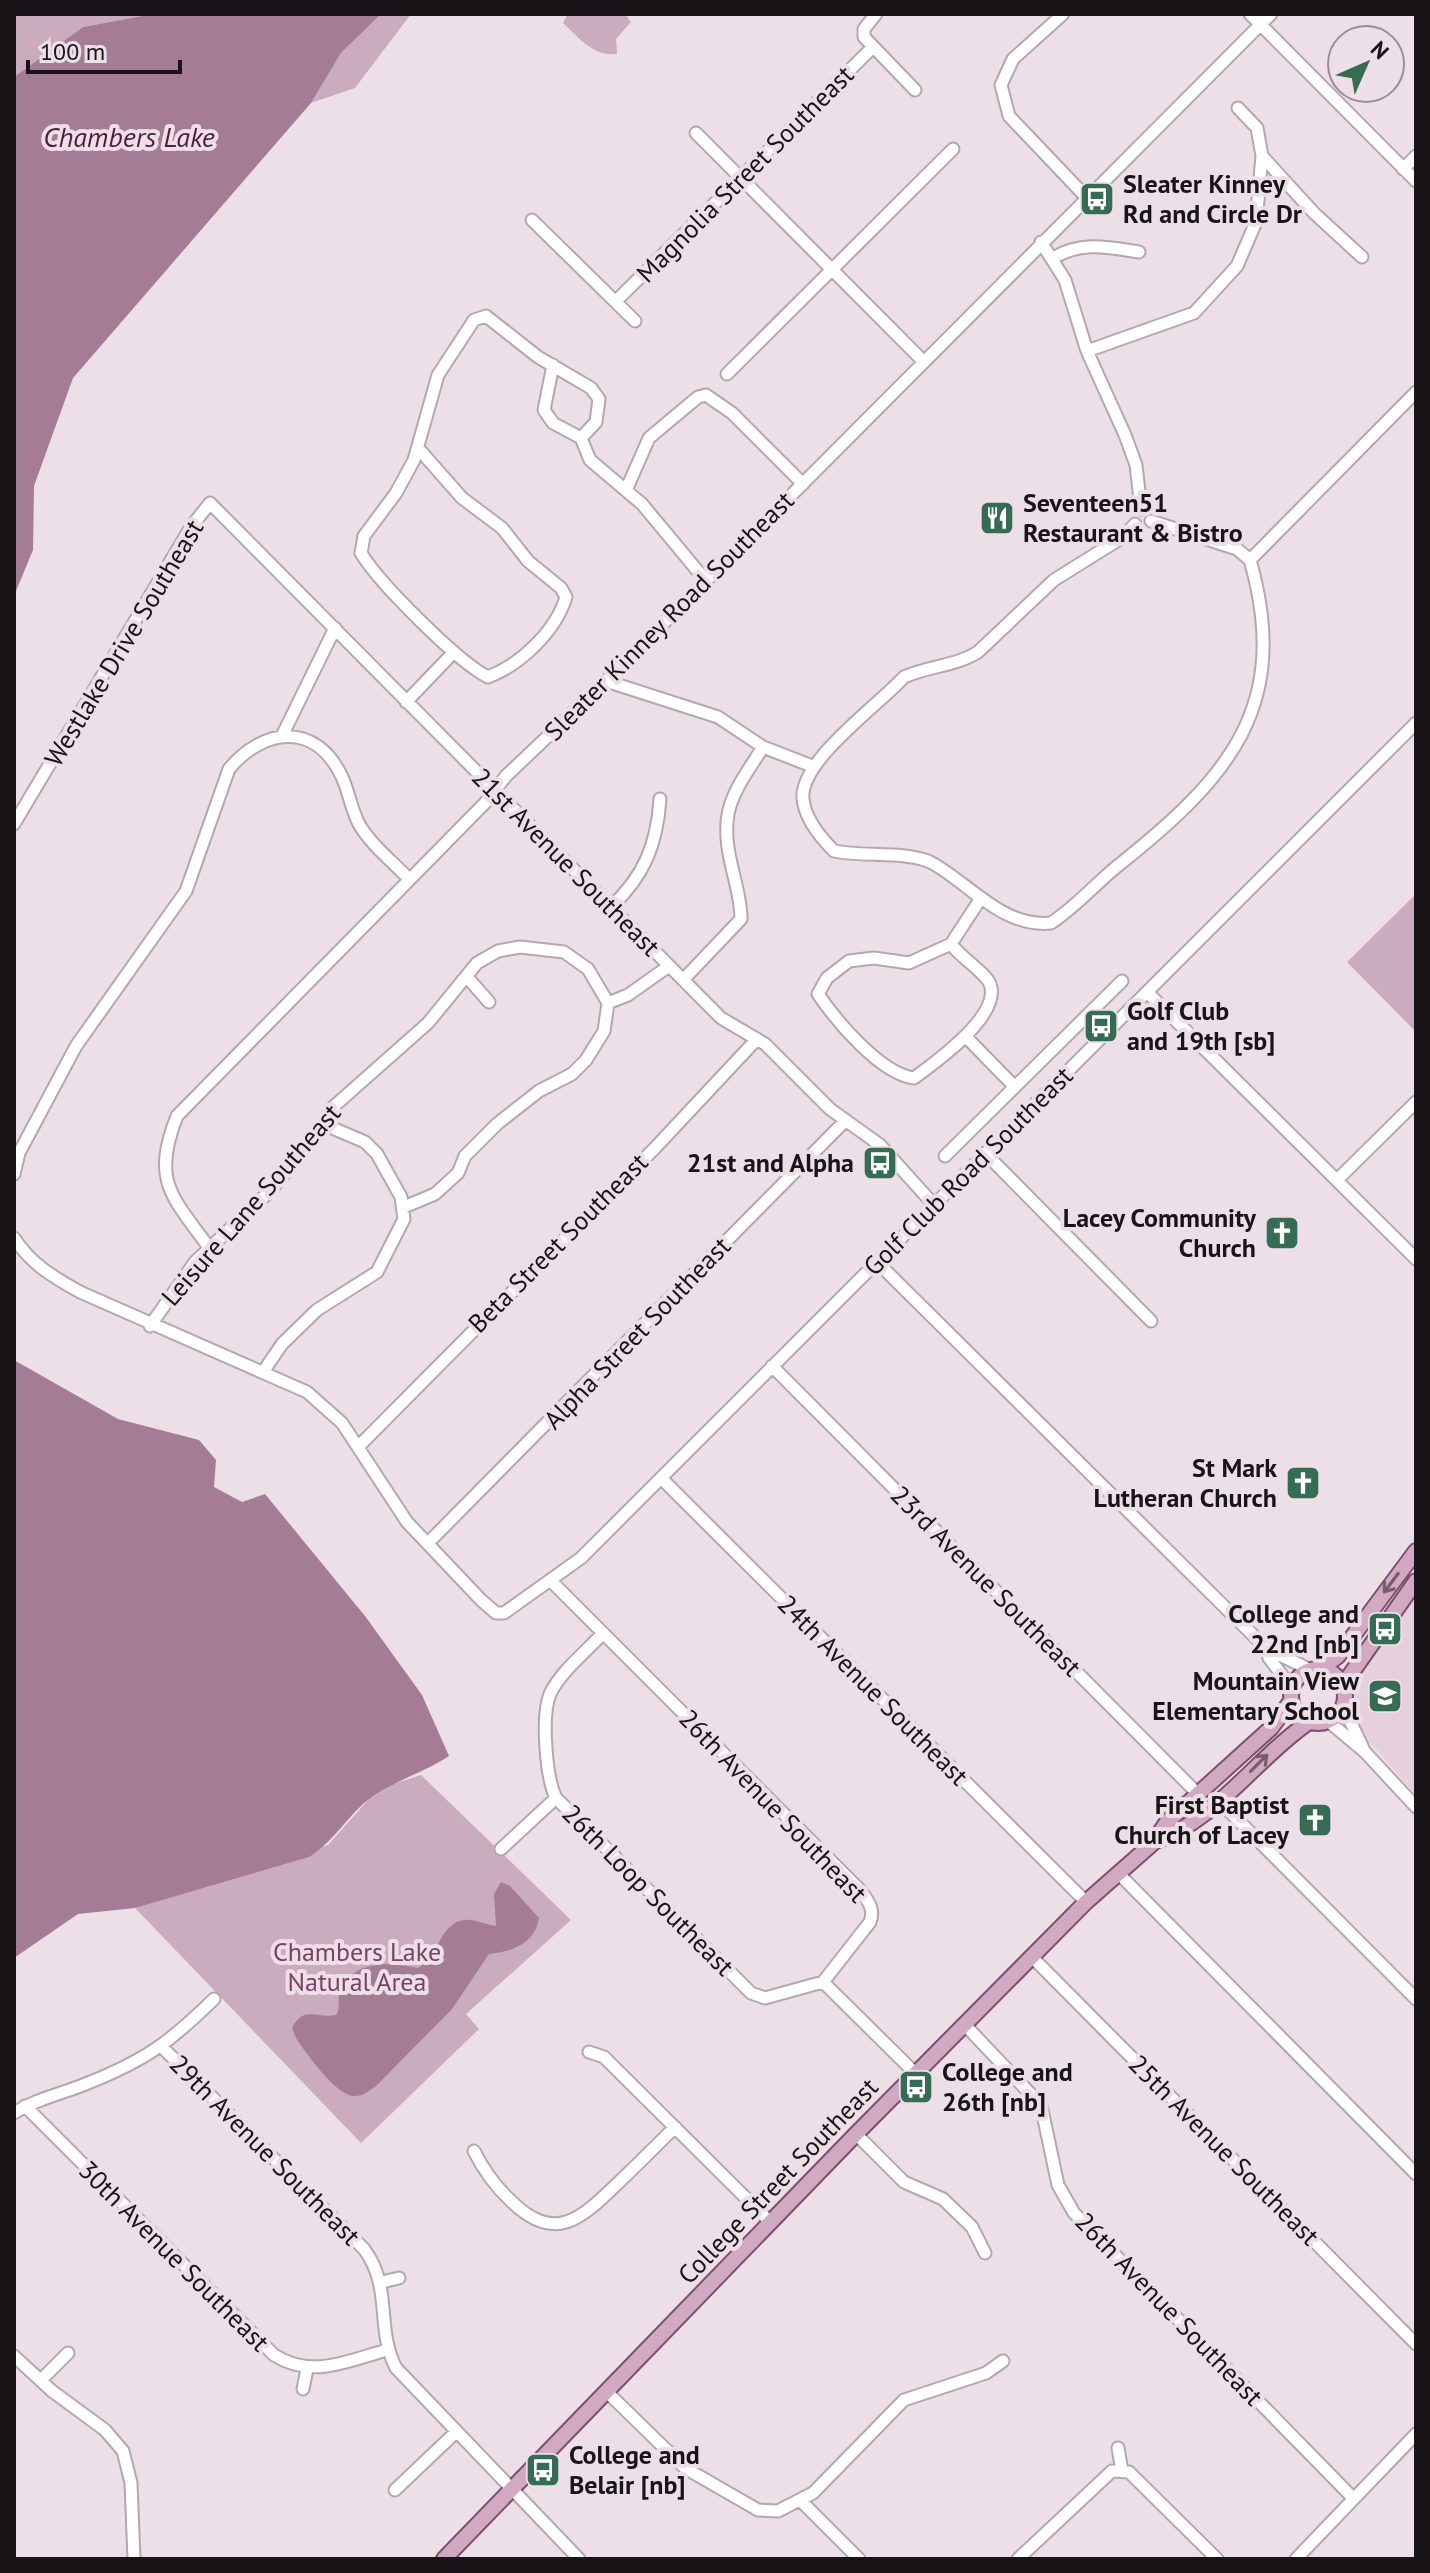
<svg xmlns="http://www.w3.org/2000/svg" width="1430" height="2573" font-family="'PT Sans',sans-serif">
<style>
.built{fill:#e6d0dd}
.green{fill:#cbabbe}
.water{fill:#a57c95}
.lines{fill:none;stroke-linecap:round;stroke-linejoin:round}
.minor-casing{stroke:#b4a7ae;stroke-width:15}
.major-casing{stroke:#7c506c;stroke-width:18}
.minor{stroke:#fff;stroke-width:11}
.major{stroke:#d1a9c2;stroke-width:14}
.oneway{stroke:#755e6c}
.labels{text-anchor:middle;stroke-width:8;stroke-linejoin:round;paint-order:stroke}
.street-label{font-size:26px;fill:#191417;stroke:#eddfe7}
.poi-label{font-size:26px;font-weight:bold;fill:#191417;stroke:#eddfe7;text-anchor:end}
.park-label{font-size:26px;fill:#794165;stroke:#eddfe7}
.water-label{font-size:28px;font-style:italic;fill:#501c3f;stroke:#eddfe7}
</style>
<rect width="100%" height="100%" fill="#eddfe7"/>
<!-- built -->
<path class="built" d="M1416,1590V1795L1362,1733L1352,1707L1362,1665Z"/>
<!-- green -->
<path class="green" d="M14,14H153L83,27L14,77Z
M381,14H411L355,88L311,103L341,53Z
M568,14H625L631,22L616,39L617,54C594,57 579,38 563,23Z
M1416,894V1032L1347,962Z
M421,1775L571,1920L466,2014L479,2029L361,2143L135,1908L328,1845L369,1799L393,1784Z"/>
<!-- water -->
<path class="water" d="M153,14H381L341,53L311,103L73,378L34,486L33,550L14,596V77L83,27Z
M14,1360L118,1419L199,1440L216,1460L214,1487L242,1502L265,1494L365,1616L422,1695L449,1756C423,1773 396,1780 372,1797C348,1814 335,1841 309,1857L135,1908L78,1914L14,1958Z
M501,1882L510,1886L539,1918C535,1944 511,1952 489,1954L452,2009L376,2086C369,2091 362,2097 353,2096C336,2095 305,2052 296,2038L292,2028C304,2005 317,2019 336,2015C341,2007 337,2000 340,1991C353,1959 392,1962 418,1968C440,1956 440,1917 471,1920C479,1921 487,1925 496,1926L494,1894Z"/>
<g class="lines">
<!-- minor casing -->
<g class="minor-casing">
<path id="minor" d="M876,14L864,29V37L915,90
M1063,14L1013,59L1001,85L1009,116L1087,198
M1250,14L1416,181
M696,133L924,362
M1262,156L1314,213L1362,257
M1403,169L1416,156
M532,220L635,321
M1041,242L1065,280L1087,351L1125,435L1136,465L1141,509
M1053,258C1082,241 1107,247 1139,252
M616,301L873,47
M1087,351L1194,313L1237,266L1256,222L1262,156L1257,128L1238,108
M553,365L544,410L553,423L581,438
M727,374L953,149
M581,438L590,460L642,504L706,581
M418,448L462,498L502,528L528,561L561,588L566,597C556,631 520,665 488,677C458,662 379,583 361,553L364,536L396,493L414,460L438,375L474,320L486,316L538,357L591,388L599,399L596,422L581,438
M627,488L649,438L698,397L706,395L732,413L803,484
M1135,524L1123,537L1054,580L978,652C956,666 928,666 904,677C879,705 799,761 803,799C805,819 820,837 834,851C862,857 910,851 932,863C970,884 1003,928 1051,923C1076,907 1097,882 1120,864C1229,777 1292,706 1250,560L1237,549L1151,521
M1250,560L1416,392
M606,681L718,717L763,747L812,766
M406,702L454,652
M282,736L335,628
M14,824L191,527L210,503L721,1018L765,1044L830,1109L880,1145L934,1205
M611,907C644,876 657,845 660,799
M951,944C960,957 986,973 990,984C1002,1015 936,1062 914,1078C881,1074 837,1022 818,994L827,978L849,961L874,958L909,963L951,944L981,898
M467,977L489,1002
M683,980L741,919C741,900 735,882 731,863C718,809 735,791 763,747
M1147,992L1416,1259
M608,1003L628,995L669,966
M965,1036L1015,1087
M985,1153L1151,1321
M945,1156L1122,981
M14,1174L19,1153L76,1046L186,891L229,769C263,728 316,721 342,777C349,792 351,809 359,824C370,844 393,862 409,879
M1338,1179L1416,1102
M404,1207L435,1194L458,1173L465,1156L497,1124L539,1091L572,1074L586,1060L604,1031L608,1003
M14,1238C31,1264 53,1277 80,1292L307,1392L342,1423L407,1522L481,1600L496,1613H504L581,1558L1416,723
M210,1249C172,1196 151,1182 177,1116L485,803L506,776L606,681L1271,14
M877,1262L1267,1649L1269,1658L1292,1688
M150,1326L195,1262L270,1191L315,1138L332,1108L428,1023L477,963L498,951L520,947L564,952L588,969L608,1003
M772,1366L1199,1795
M263,1372L282,1344L317,1310L377,1272L404,1219L401,1197L377,1154L365,1142L323,1124
M358,1447L654,1149L757,1039
M661,1478L1086,1902
M428,1543L845,1121
M551,1581L861,1891C868,1901 875,1909 870,1922L823,1982L765,1998L751,1993L556,1798C546,1778 541,1716 550,1694C560,1672 587,1651 603,1633
M1267,1649L1311,1670
M1343,1706L1363,1748
M1328,1721L1365,1752L1416,1807
M1218,1800L1416,1999
M501,1849L556,1798
M1118,1873L1416,2174
M1032,1957L1416,2344
M823,1982L916,2074
M965,2025L1041,2105L1058,2185L1074,2213L1353,2498
M162,2047L364,2249C393,2288 375,2327 396,2368L579,2559
M589,2052L604,2057L770,2222
M25,2106L274,2355C312,2379 347,2361 387,2350
M14,2113C38,2098 62,2094 88,2083C146,2060 170,2042 214,1999
M856,2134L904,2182L943,2199L972,2227L985,2253
M474,2151C484,2171 494,2185 510,2200C554,2244 580,2220 617,2184C637,2165 656,2146 675,2127
M382,2282L399,2278
M14,2356L52,2391L105,2430L123,2451L131,2483L134,2559
M41,2380L68,2353
M303,2389L307,2369
M607,2392L685,2468L758,2510L778,2511L813,2493L904,2400L986,2373L1003,2361
M1118,2448L1122,2471
M395,2490L455,2433
M801,2501L859,2559
M1018,2559L1112,2471L1129,2472L1217,2559
M1296,2559L1416,2434"/>
</g>
<!-- major casing -->
<g class="major-casing">
<path id="major" d="M1291 1696a27 27 0 1 1 54 0a27 27 0 1 1-54 0Z
M1320,1669L1338,1656L1416,1551
M1343,1685L1416,1581
M1153,1842C1215,1822 1256,1758 1309,1722
M444,2559L856,2134L1086,1902L1153,1843L1167,1822L1271,1728L1291,1701"/>
</g>
<!-- minor -->
<use href="#minor" class="minor"/>
<!-- major -->
<use href="#major" class="major"/>
</g>
<!-- one-way arrows -->
<defs><path id="oneway-shaft" d="M-6 0H5M1.5-3L5.5 0L1.5 3" fill="none" stroke-width="1.6" stroke-linecap="round" stroke-linejoin="round" transform="scale(2)"/></defs>
<g class="oneway">
<use href="#oneway-shaft" transform="translate(1391 1583) rotate(127)"/>
<use href="#oneway-shaft" transform="translate(1259 1763) rotate(-45)"/>
</g>
<!-- icons -->
<defs>
<g id="bus-square" transform="scale(1.8)"><rect x="-9" y="-9" width="18" height="18" rx="4" fill="#356c53" stroke="#eddfe7"/><path d="M-5-6H5V4H4V6H2V4H-2V6H-4V4H-5ZM-3.5-4V0h7V-4ZM-3.5 1.2v1.5H-2V1.2ZM2 1.2v1.5H3.5V1.2Z" fill="#fff"/></g>
<g id="restaurant-square" transform="scale(1.8)"><rect x="-9" y="-9" width="18" height="18" rx="4" fill="#356c53" stroke="#eddfe7"/><path d="M-5-6h1v4h1v-4h1v4h1v-4h1v5L-1.5 .5V6h-2V.5L-5-1ZM5-6V6H3V1.5H1.5Q1.5-4 5-6Z" fill="#fff"/></g>
<g id="church-square" transform="scale(1.8)"><rect x="-9" y="-9" width="18" height="18" rx="4" fill="#356c53" stroke="#eddfe7"/><path d="M-1.2-6h2.4v3.5h3.3v2.4h-3.3V6h-2.4V-.1h-3.3v-2.4h3.3Z" fill="#fff"/></g>
<g id="school-square" transform="scale(1.8)"><rect x="-9" y="-9" width="18" height="18" rx="4" fill="#356c53" stroke="#eddfe7"/><path d="M0-5L7-2L0 1L-7-2ZM-4 1L0 2.5L4 1V4Q0 6-4 4Z" fill="#fff"/></g>
</defs>
<g fill-rule="evenodd">
<use href="#bus-square" x="1097" y="199"/>
<use href="#restaurant-square" x="997" y="518"/>
<use href="#bus-square" x="1101" y="1026"/>
<use href="#bus-square" x="880" y="1163"/>
<use href="#church-square" x="1282" y="1233"/>
<use href="#church-square" x="1303" y="1483"/>
<use href="#bus-square" x="1385" y="1629"/>
<use href="#school-square" x="1385" y="1696"/>
<use href="#church-square" x="1315" y="1820"/>
<use href="#bus-square" x="916" y="2087"/>
<use href="#bus-square" x="543" y="2470"/>
</g>
<g class="labels">
<!-- street labels -->
<g class="street-label">
<text transform="translate(745 174) rotate(-45)" y="9">Magnolia Street Southeast</text>
<text transform="translate(669 616) rotate(-45)" y="9">Sleater Kinney Road Southeast</text>
<text transform="translate(124 643) rotate(-59)" y="9">Westlake Drive Southeast</text>
<text transform="translate(566 862) rotate(45)" y="9">21st Avenue Southeast</text>
<text transform="translate(968 1171) rotate(-45)" y="9">Golf Club Road Southeast</text>
<text transform="translate(251 1205) rotate(-49)" y="9">Leisure Lane Southeast</text>
<text transform="translate(558 1243) rotate(-45)" y="9">Beta Street Southeast</text>
<text transform="translate(637 1333) rotate(-46)" y="9">Alpha Street Southeast</text>
<text transform="translate(986 1581) rotate(45)" y="9">23rd Avenue Southeast</text>
<text transform="translate(873 1690) rotate(45)" y="9">24th Avenue Southeast</text>
<text transform="translate(773 1806) rotate(46)" y="9">26th Avenue Southeast</text>
<text transform="translate(648 1890) rotate(45)" y="9">26th Loop Southeast</text>
<text transform="translate(265 2150) rotate(45)" y="9">29th Avenue Southeast</text>
<text transform="translate(1224 2150) rotate(45)" y="9">25th Avenue Southeast</text>
<text transform="translate(778 2181) rotate(-46)" y="9">College Street Southeast</text>
<text transform="translate(174 2256) rotate(45)" y="9">30th Avenue Southeast</text>
<text transform="translate(1169 2309) rotate(46)" y="9">26th Avenue Southeast</text>
</g>
<!-- poi labels -->
<g class="poi-label">
<text x="1123" y="193" text-anchor="start">Sleater Kinney<tspan x="1123" dy="30">Rd and Circle Dr</tspan></text>
<text x="1023" y="512" text-anchor="start">Seventeen51<tspan x="1023" dy="30">Restaurant &amp; Bistro</tspan></text>
<text x="1127" y="1020" text-anchor="start">Golf Club<tspan x="1127" dy="30">and 19th [sb]</tspan></text>
<text x="854" y="1172">21st and Alpha</text>
<text x="1256" y="1227">Lacey Community<tspan x="1256" dy="30">Church</tspan></text>
<text x="1277" y="1477">St Mark<tspan x="1277" dy="30">Lutheran Church</tspan></text>
<text x="1359" y="1623">College and<tspan x="1359" dy="30">22nd [nb]</tspan></text>
<text x="1359" y="1690">Mountain View<tspan x="1359" dy="30">Elementary School</tspan></text>
<text x="1289" y="1814">First Baptist<tspan x="1289" dy="30">Church of Lacey</tspan></text>
<text x="942" y="2081" text-anchor="start">College and<tspan x="942" dy="30">26th [nb]</tspan></text>
<text x="569" y="2464" text-anchor="start">College and<tspan x="569" dy="30">Belair [nb]</tspan></text>
</g>
<!-- park labels -->
<g class="park-label">
<text x="357" y="1961">Chambers Lake<tspan x="357" dy="30">Natural Area</tspan></text>
</g>
<!-- water labels -->
<g class="water-label">
<text x="129" y="147">Chambers Lake</text>
</g>
</g>
<!-- border -->
<rect width="1430" height="2573" fill="none" stroke="#191417" stroke-width="32"/>
<!-- north arrow -->
<g transform="translate(1366 64) rotate(45)"><circle r="38" fill="#eddfe7" stroke="#988e94" stroke-width="2"/>
<path d="M0-6L14 30L0 20L-14 30Z" fill="#356c53"/>
<text y="-12" font-size="22" font-weight="bold" text-anchor="middle" fill="#191417">N</text>
</g>
<!-- scale -->
<path d="M28 60v12h152v-12" fill="none" stroke="#191417" stroke-width="4"/>
<text x="40" y="60" font-size="24" fill="#191417" stroke="#eddfe7" stroke-width="6" paint-order="stroke">100 m</text>
</svg>
